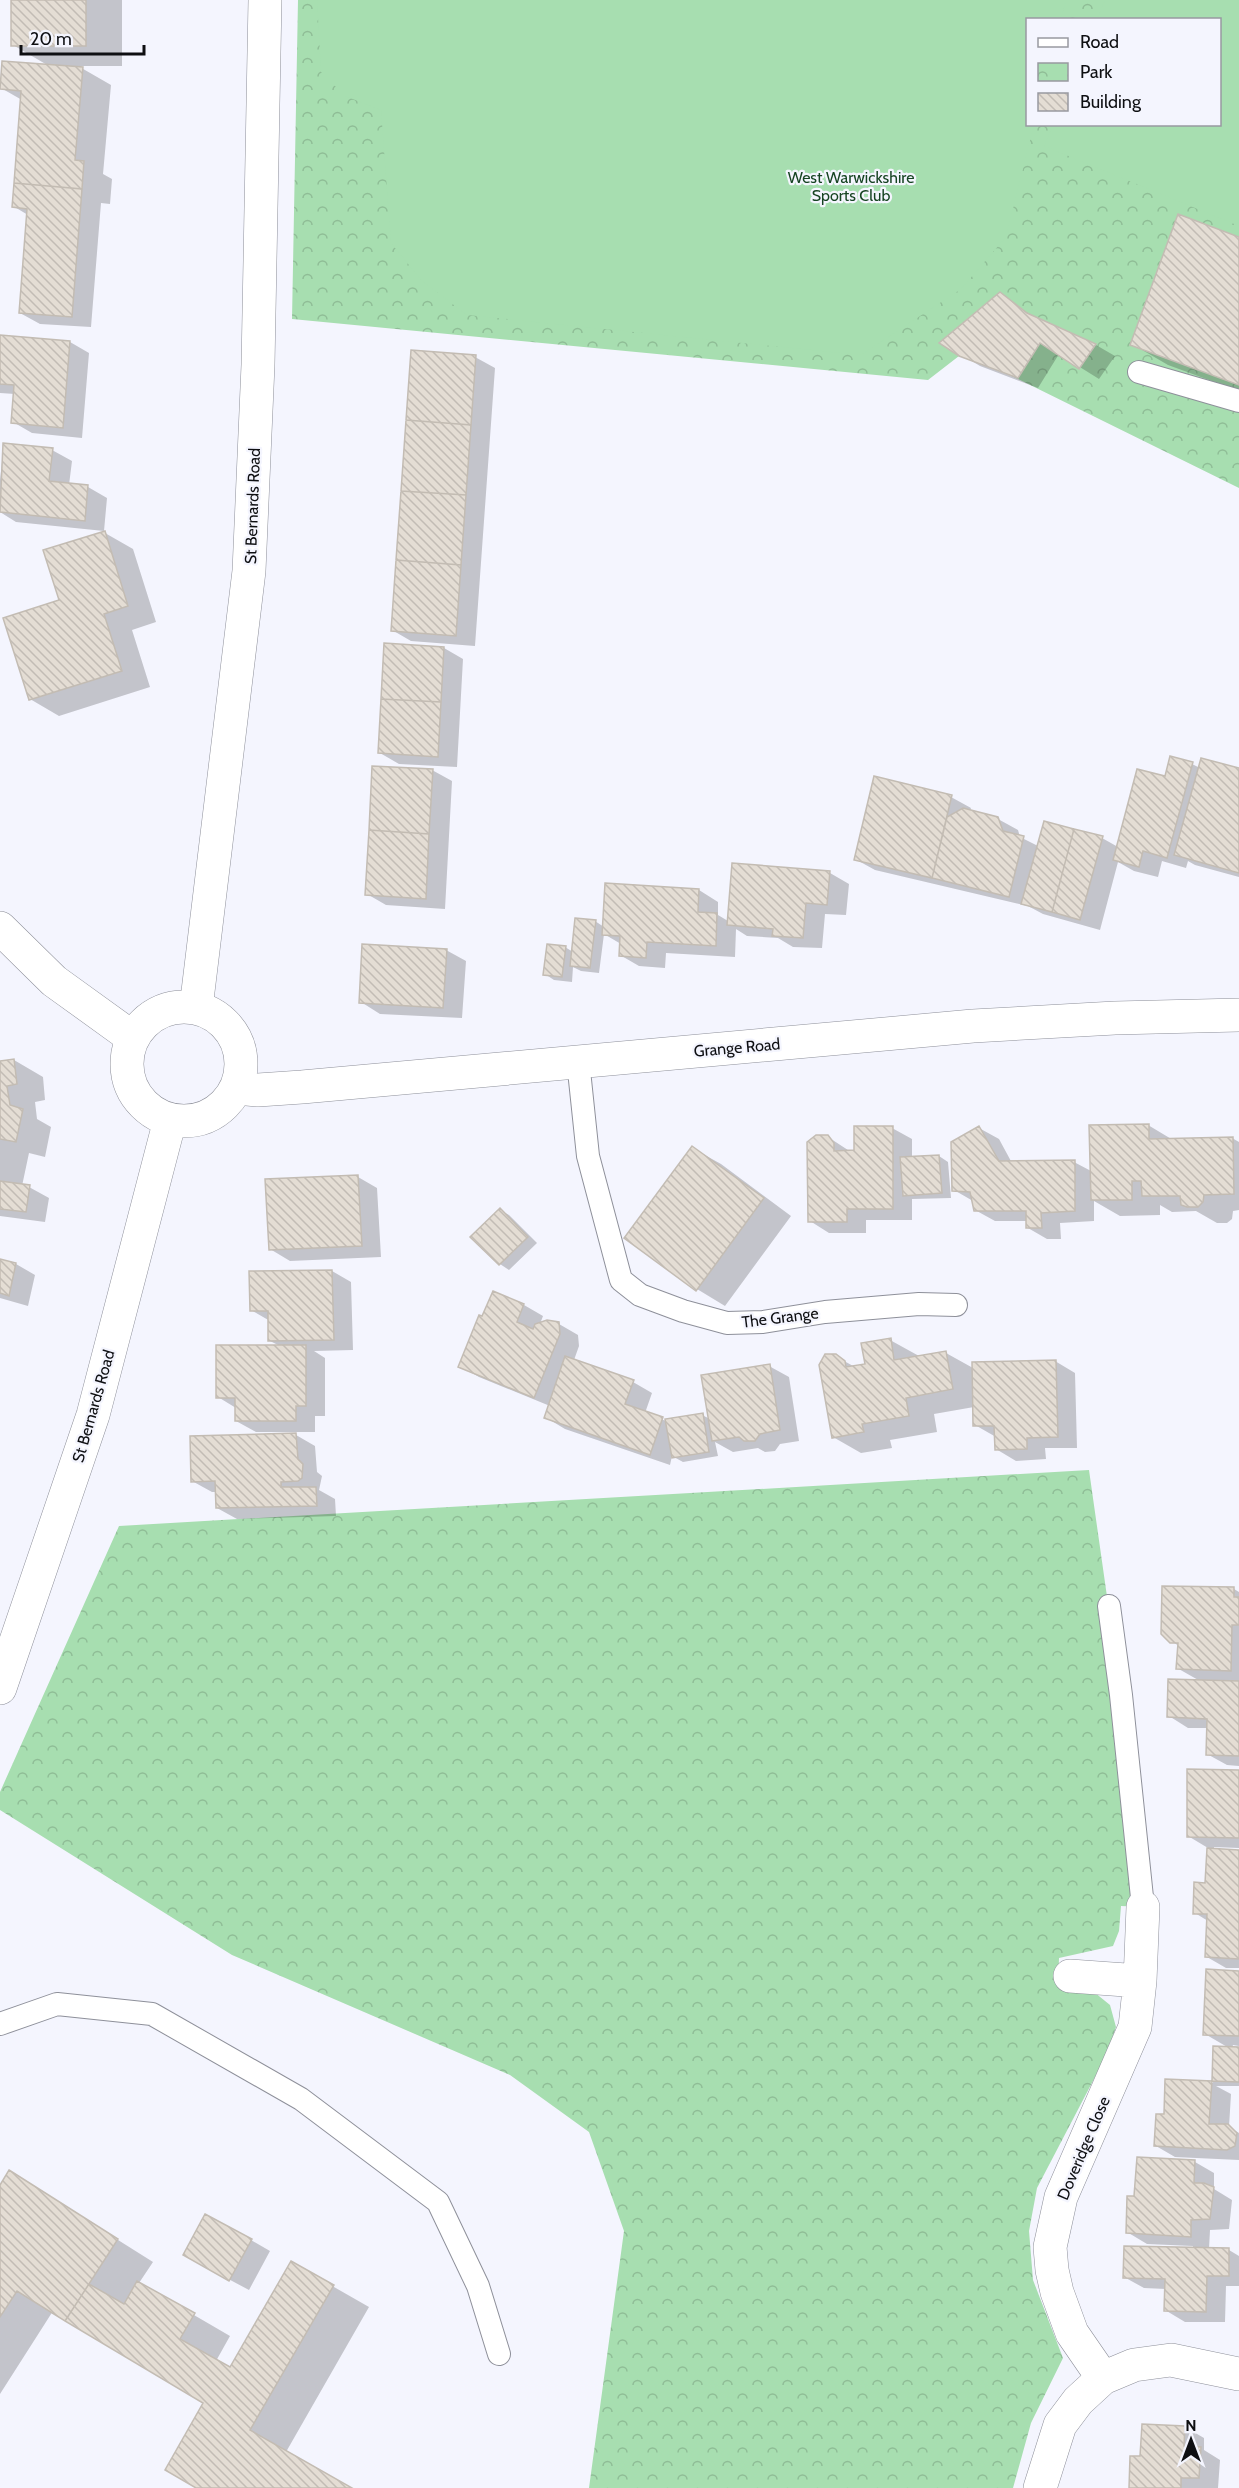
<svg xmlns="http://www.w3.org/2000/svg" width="1239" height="2488" font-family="Cabin,sans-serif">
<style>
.park{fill:url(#park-crowns);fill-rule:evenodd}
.garden{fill:#a7deb0}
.shadow{fill:#0003}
.building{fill:url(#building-back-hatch);stroke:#c3bcb3;stroke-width:1.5}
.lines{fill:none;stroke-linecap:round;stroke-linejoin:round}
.service-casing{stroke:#8e909a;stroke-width:24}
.minor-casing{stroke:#8e909a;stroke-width:34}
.tertiary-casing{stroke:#8e909a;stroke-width:34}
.service{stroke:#fff;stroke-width:22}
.minor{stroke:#fff;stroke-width:33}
.tertiary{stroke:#fff;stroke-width:33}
.labels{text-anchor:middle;stroke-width:4.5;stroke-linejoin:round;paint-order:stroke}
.park-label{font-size:16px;fill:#164422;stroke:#f4f5fe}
.street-label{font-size:16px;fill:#0e0f12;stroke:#f4f5fe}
</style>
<defs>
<pattern id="park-crowns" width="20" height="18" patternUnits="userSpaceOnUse" patternTransform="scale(1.5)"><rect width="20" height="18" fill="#a7deb0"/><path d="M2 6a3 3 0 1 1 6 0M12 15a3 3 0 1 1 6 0" fill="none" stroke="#8fbd96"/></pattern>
<pattern id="building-back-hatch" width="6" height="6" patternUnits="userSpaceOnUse" patternTransform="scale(1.5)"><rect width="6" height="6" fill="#e4ddd4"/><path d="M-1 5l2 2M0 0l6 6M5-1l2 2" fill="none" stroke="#c2bcb5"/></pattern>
</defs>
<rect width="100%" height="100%" fill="#f4f5fe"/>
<!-- park -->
<path class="park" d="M298,0H1239V488L1008,374L959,356L928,380L292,319ZM1028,20H1220V124H1028Z
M1089,1470L1121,1695L1143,1907L1121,1906L1119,1931L1113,1946L1059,1958L1058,1988L1094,1992L1110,2005L1116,2027L1107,2054L1037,2188L1029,2231L1033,2280L1063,2358L1031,2423L1013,2488H589L624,2231L589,2132L510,2075L232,1955L0,1810V1792L119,1526Z"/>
<!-- garden -->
<path class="garden" d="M317,0H1066L1061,19L1028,20V124L1034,125L1006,237L961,289L861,355L467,315L422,281L391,243L381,110L345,96L321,72Z
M1105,0H1239V226L1044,146L1053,125L1220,124V20L1097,19Z"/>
<!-- shadow -->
<path class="shadow" d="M12,0H122V66H78L111,85L103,174L112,179L110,204L101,203L91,327L40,324L20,313L28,215L13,206L22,100L1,88L49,66L13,45Z
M1239,238V391L1168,365L1132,344Z
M1000,294L1038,320L1096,345L1115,356L1099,379L1059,354L1038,388L980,366L960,354Z
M0,337L70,342L89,353L82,438L32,433L13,422L15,394L0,393Z
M475,357L495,368L475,646L411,641L392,630Z
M4,444L52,450L72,461L69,485L88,487L107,498L104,531L16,522L0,512V480Z
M105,533L133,549L156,622L132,630L150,687L59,716L30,699L61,601Z
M444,648L463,659L457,767L399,764L380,753Z
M1192,764L1200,768L1239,770V877L1195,865L1188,861L1186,868L1162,861L1158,877L1134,871L1118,862L1100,930L1043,914L1028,906L875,870L855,859L951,797L971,808L970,811L998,819L1018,830L1020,837L1038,846L1102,838L1118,847L1166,778Z
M432,770L452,781L445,909L386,905L367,894Z
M830,873L849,884L846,915L825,914L822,948L793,947L778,938L747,936L736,929L735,957L666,953L665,968L639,966L620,955L621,944L604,934L599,973L581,971L573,967L572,982L554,980L545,974L565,947L573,952L595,921L604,927L699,890L718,902V915L728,921Z
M446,950L466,961L462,1018L380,1014L361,1002Z
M14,1060L43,1077L45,1100L35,1102L37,1119L51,1127L45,1157L29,1153L22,1186L29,1187L49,1198L45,1222L0,1216V1062Z
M1148,1125L1173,1140L1232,1138L1239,1142V1210L1233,1211L1232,1219L1227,1223H1217L1196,1211L1172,1212L1160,1205V1215L1120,1216L1094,1201V1221L1060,1223L1061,1239H1047L1028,1228V1221H995L975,1210L973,1201L954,1190L979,1128L999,1139L1012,1163L1074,1162L1091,1171Z
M892,1128L912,1139V1158L939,1156L948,1162L951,1198L912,1199V1220H866V1233H829L810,1221L828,1137L851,1152Z
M692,1148L721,1164L791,1216L725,1306L697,1289Z
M358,1177L377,1188L381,1257L290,1261L270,1249Z
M500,1210L509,1215L537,1243L509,1270L500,1264L473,1237Z
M0,1260L16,1264L35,1275L28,1306L0,1298Z
M332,1271L351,1282L353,1350L314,1351L325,1358V1416H315V1432H256L236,1421V1408L218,1397L280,1346L270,1341V1321L251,1310Z
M493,1293L524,1305L543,1316L540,1324H559L578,1335L579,1346L574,1360L633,1382L652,1393L645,1413L666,1421L702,1415L710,1419L769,1366L789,1377L799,1441L780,1444L775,1451L765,1452L758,1448L733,1452L715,1442L718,1456L683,1462L672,1456L670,1465L565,1429L545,1417L550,1406L479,1377L460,1366Z
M890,1340L919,1356L946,1353L973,1368L1055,1361L1075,1373L1077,1448H1045L1046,1459L1016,1461L996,1449V1437L975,1425L974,1407L934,1414L937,1432L890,1440L892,1448L861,1453L833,1437L835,1356L855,1367L866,1365Z
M296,1435L315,1446L317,1472L322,1476L319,1490L335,1499L336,1516L237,1519L217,1508V1492H212L192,1481Z
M1234,1589L1239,1592V1766L1227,1765L1207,1754L1208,1728H1188L1169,1716L1200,1681L1177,1668L1179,1646L1171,1641Z
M1239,1771V1848L1214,1847V1850L1239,1852V1968H1226L1207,1957L1208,1921L1195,1913L1207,1884L1208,1848L1188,1836Z
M1239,1972V2046L1233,2045L1232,2048L1239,2049V2086H1216L1231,2094L1229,2127L1239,2133V2160L1175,2157L1156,2146L1165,2116L1167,2080L1213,2083L1215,2047L1229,2048L1205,2034Z
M1195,2162L1214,2173V2189L1232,2200L1229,2229L1210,2230L1209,2249L1229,2250L1239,2256V2286H1226L1225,2322H1185L1165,2310L1166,2289L1144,2288L1124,2277L1193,2249V2246L1147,2244L1127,2232L1136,2198Z
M10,2172L153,2262L139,2283L230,2336L216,2361L231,2369L292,2263L369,2307L286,2452L349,2488H199L205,2403L53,2311L0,2394V2187Z
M251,2240L270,2251L249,2290L204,2266Z
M1185,2427L1204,2438V2450L1220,2460L1218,2488H1130L1142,2458Z"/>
<!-- building -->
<path class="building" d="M11,0H86V46H11Z
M2,61L83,67L75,160L84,161L82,189L14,183L21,91L0,89Z
M14,183L82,189L72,317L19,313L27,209L12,207Z
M1178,214L1239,237V385L1130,345Z
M1000,292L1027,313L1096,344L1079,369L1040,343L1018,378L959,356L939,343Z
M0,335L70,341L63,428L11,423L14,385L0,384Z
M411,350L476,355L471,425L406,420Z
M406,420L471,425L466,495L401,491Z
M3,443L53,448L49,481L88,485L85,521L0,512Z
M401,491L466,495L461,565L396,560Z
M105,531L128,606L104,614L122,671L29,700L3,618L59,600L43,550Z
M396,560L461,565L456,636L391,631Z
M384,643L444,647L441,702L381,699Z
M381,699L441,702L438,757L378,753Z
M1170,756L1193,762L1167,858L1143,851L1139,867L1113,860L1137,769L1165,776Z
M1201,758L1239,768V873L1174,855Z
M372,766L433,769L429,834L369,830Z
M874,776L952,795L932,878L854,860Z
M963,808L998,817L1003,831L1024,836L1009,897L932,878L947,817Z
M1044,821L1074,829L1052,912L1021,904Z
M1074,829L1103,836L1080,920L1052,912Z
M369,830L429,834L426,899L365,895Z
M732,863L830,871L827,905L806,903L803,938L772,936L773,929L727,925Z
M605,883L699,889L698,912L717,913L716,946L647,942L646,958L619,956L620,936L602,935Z
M575,918L596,920L590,968L570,966Z
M362,944L447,949L443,1008L359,1003Z
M547,944L566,946L562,977L543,975Z
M14,1059L17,1084L7,1086L10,1105L23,1109L16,1142L0,1139V1061Z
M1149,1124V1139L1233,1137L1234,1194L1204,1195L1203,1202L1198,1207H1187L1181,1205L1180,1196H1142L1141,1181H1132V1200H1091L1089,1125Z
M854,1126H893V1209H847V1222H808L807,1142L816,1135H828L834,1143V1151L854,1150Z
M979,1126L999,1161L1075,1160V1211L1041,1213L1042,1228H1026V1211H974L970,1192L952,1191L951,1142Z
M692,1146L764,1198L696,1291L624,1238Z
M939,1155L942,1193L903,1196L900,1157Z
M358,1175L362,1246L269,1250L265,1179Z
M0,1181L30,1185L26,1212L0,1209Z
M500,1208L528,1237L499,1265L470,1237Z
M0,1259L16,1263L9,1296L0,1293Z
M332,1270L334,1340L268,1341V1311H250L249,1271Z
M493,1291L524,1304L517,1322L533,1329L535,1324L547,1320L559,1322L560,1334L534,1398L458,1367L479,1315L482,1316Z
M891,1338L894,1360L946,1351L953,1389L906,1398L909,1416L862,1424L864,1432L832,1438L819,1365L825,1354H836L845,1361L846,1367L865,1364L861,1343Z
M216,1345H306V1406H296V1421H235V1398H216Z
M565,1356L634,1380L625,1404L663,1417L650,1455L544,1418Z
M1056,1360L1058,1437L1027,1438V1449L995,1450L994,1426H973L972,1362Z
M770,1364L780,1430L760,1434L755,1441H744L739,1437L712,1441L701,1375Z
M703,1413L709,1452L672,1458L665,1419Z
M296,1433L298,1459L303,1464L302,1478L298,1481L281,1482V1487H316L317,1506L216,1508L215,1481L191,1482L190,1436Z
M1162,1586L1234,1587V1597H1239V1625H1232L1231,1671L1176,1669L1178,1643H1170L1161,1634Z
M1168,1679L1239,1681V1756L1206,1755L1207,1719L1167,1717Z
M1187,1769L1239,1770V1838L1187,1837Z
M1207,1848L1239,1850V1959L1205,1957L1207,1914H1193L1194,1882L1205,1883Z
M1206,1969L1239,1971V2036L1203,2035Z
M1213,2046L1239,2047V2082L1212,2081Z
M1165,2079L1212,2081L1209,2124H1228L1237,2133L1235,2146L1227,2150L1154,2146L1156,2114H1164Z
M1137,2157L1195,2160L1194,2183H1204L1214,2187L1210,2219L1191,2220V2237L1126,2233L1127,2196H1134Z
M9,2170L118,2239L65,2321L17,2291L0,2317V2185Z
M205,2214L252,2239L229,2281L183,2255Z
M1124,2246L1229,2248V2276H1207L1206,2312L1164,2311L1165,2279L1123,2278Z
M291,2261L334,2285L250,2430L352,2488H196L165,2470L203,2403L65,2321L89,2284L124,2304L137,2281L195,2313L180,2339L230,2367Z
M1142,2424L1185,2426L1184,2446L1201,2447L1199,2478H1181V2488H1129L1130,2456H1140Z"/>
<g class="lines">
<!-- service casing -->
<g class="service-casing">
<path id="service" d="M1139,372L1239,401
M578,1061L588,1156L621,1280L640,1295L683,1311L727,1323L763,1322L825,1312L919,1304L956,1305
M1109,1606L1121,1695L1143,1907
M0,2024L57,2004L152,2014L301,2099L438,2202L478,2286L499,2354"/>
</g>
<!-- minor casing -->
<g class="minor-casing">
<path id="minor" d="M1070,1976L1140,1981
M1103,2378L1072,2333L1057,2292L1052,2270L1050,2247L1061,2197L1135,2027L1140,1981L1143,1907
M1040,2488L1060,2425L1078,2401L1103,2378L1134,2365L1171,2360L1239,2374"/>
</g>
<!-- tertiary casing -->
<g class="tertiary-casing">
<path id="tertiary" d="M0,928L54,981L133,1038
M127 1064a57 57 0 1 1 114 0a57 57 0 1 1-114 0Z
M196,1008L249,571L258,365L265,0
M237,1088L258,1090L302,1087L973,1026L1115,1018L1239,1015
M0,1688L93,1415L170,1120"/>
</g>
<!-- service -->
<use href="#service" class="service"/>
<!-- minor -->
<use href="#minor" class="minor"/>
<!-- tertiary -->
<use href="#tertiary" class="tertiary"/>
</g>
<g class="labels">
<!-- park labels -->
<g class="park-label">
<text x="851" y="183">West Warwickshire<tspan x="851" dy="18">Sports Club</tspan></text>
</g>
<!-- street labels -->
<g class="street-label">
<text transform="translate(252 506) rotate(-88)" y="6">St Bernards Road</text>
<text transform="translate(737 1047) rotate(-5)" y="6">Grange Road</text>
<text transform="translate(780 1317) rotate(-7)" y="6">The Grange</text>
<text transform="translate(93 1406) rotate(-74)" y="6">St Bernards Road</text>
<text transform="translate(1083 2148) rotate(-67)" y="6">Doveridge Close</text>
</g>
</g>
<!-- legend -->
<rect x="1026" y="18" width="195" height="108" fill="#f4f5fe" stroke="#9899a0" stroke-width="1.5"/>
<rect x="1038" y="38" width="30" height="9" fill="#ffffff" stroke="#9899a0" stroke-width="1.5"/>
<text x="1080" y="48" font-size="18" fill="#0e0f12">Road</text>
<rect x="1038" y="63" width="30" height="18" fill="url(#park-crowns)" stroke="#9899a0" stroke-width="1.5"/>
<text x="1080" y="78" font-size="18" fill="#0e0f12">Park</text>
<rect x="1038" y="93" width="30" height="18" fill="url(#building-back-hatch)" stroke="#9899a0" stroke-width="1.5"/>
<text x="1080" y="108" font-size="18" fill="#0e0f12">Building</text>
<!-- north arrow -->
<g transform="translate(1191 2440)" stroke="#f4f5fe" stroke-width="4.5" paint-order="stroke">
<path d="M0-4.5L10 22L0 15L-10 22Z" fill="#0e0f12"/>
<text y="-9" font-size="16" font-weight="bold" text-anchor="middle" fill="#0e0f12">N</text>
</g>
<!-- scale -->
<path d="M21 45v9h123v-9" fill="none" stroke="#0e0f12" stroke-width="3"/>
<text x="30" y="45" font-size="18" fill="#0e0f12" stroke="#f4f5fe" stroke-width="4.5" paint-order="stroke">20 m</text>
</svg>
